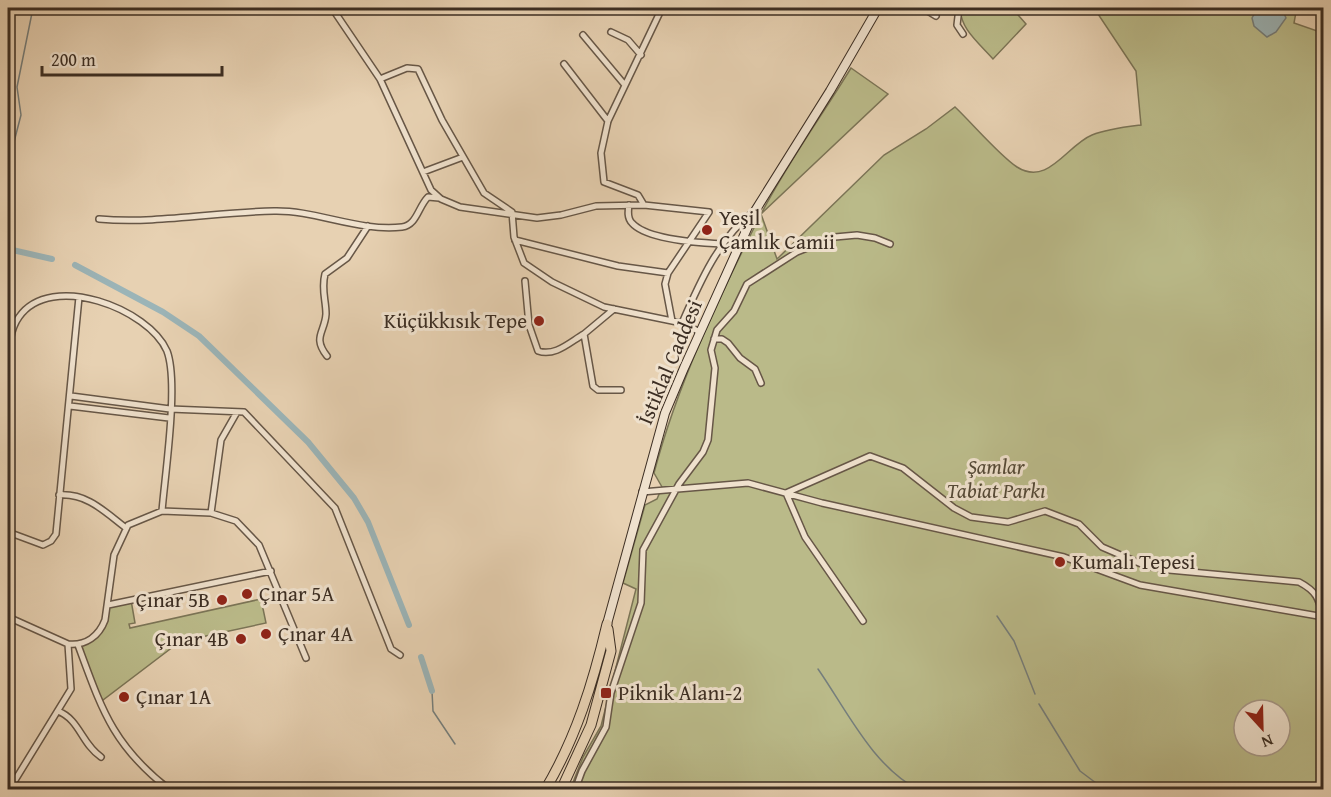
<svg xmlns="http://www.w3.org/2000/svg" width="1331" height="797" font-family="'Gentium Book Plus',serif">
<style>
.green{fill:#baba89;stroke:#7b7456;stroke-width:1.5;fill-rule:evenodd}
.water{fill:#9bb4b7;stroke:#757e7c;stroke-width:1.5}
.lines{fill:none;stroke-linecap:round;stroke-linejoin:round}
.stream{stroke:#757e7c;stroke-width:1.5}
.canal{stroke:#9bb4b7;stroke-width:6}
.street-casing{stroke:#675747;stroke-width:8}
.secondary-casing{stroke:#3c2e23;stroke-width:10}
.primary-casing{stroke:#3c2e23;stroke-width:11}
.street{stroke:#efe1cd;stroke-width:5}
.secondary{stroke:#efe1cd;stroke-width:8}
.primary{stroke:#e7d1b2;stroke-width:9}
.poi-dot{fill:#8f2418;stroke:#efe1cd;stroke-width:2}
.labels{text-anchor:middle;stroke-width:6;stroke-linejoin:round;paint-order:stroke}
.poi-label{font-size:21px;fill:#3c2e23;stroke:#efe1cd;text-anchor:start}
.street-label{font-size:21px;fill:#3c2e23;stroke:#efe1cd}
.park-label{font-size:21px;font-style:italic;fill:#554a37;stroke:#efe1cd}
</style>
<rect width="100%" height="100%" fill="#e7d1b2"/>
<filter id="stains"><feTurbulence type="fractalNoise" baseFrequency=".00333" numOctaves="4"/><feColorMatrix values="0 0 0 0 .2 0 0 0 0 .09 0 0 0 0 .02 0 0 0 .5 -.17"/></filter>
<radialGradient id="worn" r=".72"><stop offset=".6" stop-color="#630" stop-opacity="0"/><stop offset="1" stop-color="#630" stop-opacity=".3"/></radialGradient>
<!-- green -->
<path class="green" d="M961,8H1012L1026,24L993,59C981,45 958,27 961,8Z
M1094,8H1291L1296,12L1294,23L1323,33V789L570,790L583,757L601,726L636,589L623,583L645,505L657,499L662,487L654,473C677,385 719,297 760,216C786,165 821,117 851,68L888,94L761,214L777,259L884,155L926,129L955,107C971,122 1000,156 1017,167C1048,187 1067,145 1092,135C1107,129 1125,127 1141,125L1136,71ZM1244,710H1280V746H1244Z
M261,599L266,623L173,643H178L99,703L78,645L101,629L108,605L131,600L135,623L129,624L130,628Z"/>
<!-- water -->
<path class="water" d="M1267,8L1283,11L1286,18L1276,32L1267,37L1254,26L1252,18L1257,9Z"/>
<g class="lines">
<!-- stream -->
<path class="stream" d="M8,165L21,115L17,87L33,8
M997,616L1014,641L1035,694
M818,669C846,709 873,767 919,790
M432,691L433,711L455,744
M1039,704L1080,771L1104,789
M1103,790H1108"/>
<!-- canal -->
<path class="canal" d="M8,249L52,259
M75,265L163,312L199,336L308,442L354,498L368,522L409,625
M421,657L432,691"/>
<!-- street casing -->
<g class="street-casing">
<path id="street" d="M332,8L380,79L431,190L441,199L460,207L537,218L561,215L596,206L644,205L709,212L668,273L665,284L672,321
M923,8L936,16
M959,8L957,25L963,34
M611,32L628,40L641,55
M583,35L624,84
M564,64L608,121
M380,79L407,68L418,69L442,120L484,193L512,212L514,237L524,263L552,282L604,307L682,323L700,332
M423,172L463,157
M629,205C628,211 627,218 632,223C647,240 701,243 723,244
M644,205L638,195L604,182L601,153L608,121L662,8
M99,219C157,224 216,212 274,211C316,210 359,232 402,227C417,225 418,207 428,197L439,198
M515,240L618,266L668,273
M525,281L529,325L538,351C555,357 570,342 584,334
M614,309L584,334L593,386L598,390H621
M682,323C699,284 719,238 753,212
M714,339H722L728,343L740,358L755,369L761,383
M327,356C312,337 325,332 326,314C326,300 321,289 325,274L347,258L368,226
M8,366C9,350 9,331 19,317C51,271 149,309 167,351C179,383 165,474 162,511
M71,396L170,409L244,412L335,508L391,649L400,655
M70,406L169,418
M642,492L748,483L822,503L1064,557L1140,585L1324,617
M59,495C87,493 105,512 126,528
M211,513L221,440L237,412
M8,532L43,545L51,541L56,534L79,297
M108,605L271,571
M8,617L68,644C86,646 99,636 105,620L114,555L128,525L162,511L211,513L236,521L259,545L306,658
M863,621L805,537L786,493L870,456L903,468L954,508L971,517L1008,522L1045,511L1079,524L1102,547L1146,566L1169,570L1299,582C1316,591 1319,598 1323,617
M78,645C102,710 113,746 170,790
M58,711C80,720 81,743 101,757
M9,790L71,689L68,644
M575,790L582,771L606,727L611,693L641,603L643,550L679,484L703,452L708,440L715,368L711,350L717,330L734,311L747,284L797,252L835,237L857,235L875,238L890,244"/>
</g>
<!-- secondary casing -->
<g class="secondary-casing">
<path id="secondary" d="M607,624L665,413L684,368L755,211L830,91L878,8"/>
</g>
<!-- primary casing -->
<g class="primary-casing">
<path id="primary" d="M545,790C576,738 593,683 607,624
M561,790L591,725L611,651L608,629"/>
</g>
<!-- street -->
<use href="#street" class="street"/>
<!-- secondary -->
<use href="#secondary" class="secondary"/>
<!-- primary -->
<use href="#primary" class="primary"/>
</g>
<!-- markers -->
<g class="poi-dot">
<circle cx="707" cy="230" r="6"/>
<circle cx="539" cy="321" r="6"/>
<circle cx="1060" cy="562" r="6"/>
<circle cx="247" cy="594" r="6"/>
<circle cx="222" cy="600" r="6"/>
<circle cx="266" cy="634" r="6"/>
<circle cx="241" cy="639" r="6"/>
<rect x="600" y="687" width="12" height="12" rx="3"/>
<circle cx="124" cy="697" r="6"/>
</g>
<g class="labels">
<!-- poi labels -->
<g class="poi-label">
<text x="719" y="225">Yeşil<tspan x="719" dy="24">Çamlık Camii</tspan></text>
<text x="527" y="328" text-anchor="end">Küçükkısık Tepe</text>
<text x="1072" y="569">Kumalı Tepesi</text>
<text x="259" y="601">Çınar 5A</text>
<text x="210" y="607" text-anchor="end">Çınar 5B</text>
<text x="278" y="641">Çınar 4A</text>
<text x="229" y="646" text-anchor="end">Çınar 4B</text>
<text x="618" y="700">Piknik Alanı-2</text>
<text x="136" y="704">Çınar 1A</text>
</g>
<!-- street labels -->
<g class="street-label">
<text transform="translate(670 362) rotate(-67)" y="7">İstiklal Caddesi</text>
</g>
<!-- park labels -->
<g class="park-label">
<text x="996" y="474">Şamlar<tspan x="996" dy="24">Tabiat Parkı</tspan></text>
</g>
</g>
<!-- margin -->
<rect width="1331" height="797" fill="none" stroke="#e7d1b2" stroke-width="30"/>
<rect x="9" y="9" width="1313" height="779" fill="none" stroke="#3c2e23" stroke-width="3"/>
<rect x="15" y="15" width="1301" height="767" fill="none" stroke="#3c2e23" stroke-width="1.5"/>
<!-- north arrow -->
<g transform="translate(1262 728) rotate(158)"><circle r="28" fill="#efe1cd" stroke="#a79989" stroke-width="1.5"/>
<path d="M0-4.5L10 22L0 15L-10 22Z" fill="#8f2418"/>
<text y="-9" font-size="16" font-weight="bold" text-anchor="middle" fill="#3c2e23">N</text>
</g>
<!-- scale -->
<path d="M42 66v9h180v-9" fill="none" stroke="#3c2e23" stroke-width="3"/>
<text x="51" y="66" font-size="18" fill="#3c2e23" stroke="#efe1cd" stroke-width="4.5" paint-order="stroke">200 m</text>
<rect width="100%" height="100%" filter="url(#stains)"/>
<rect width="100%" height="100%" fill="url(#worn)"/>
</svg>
